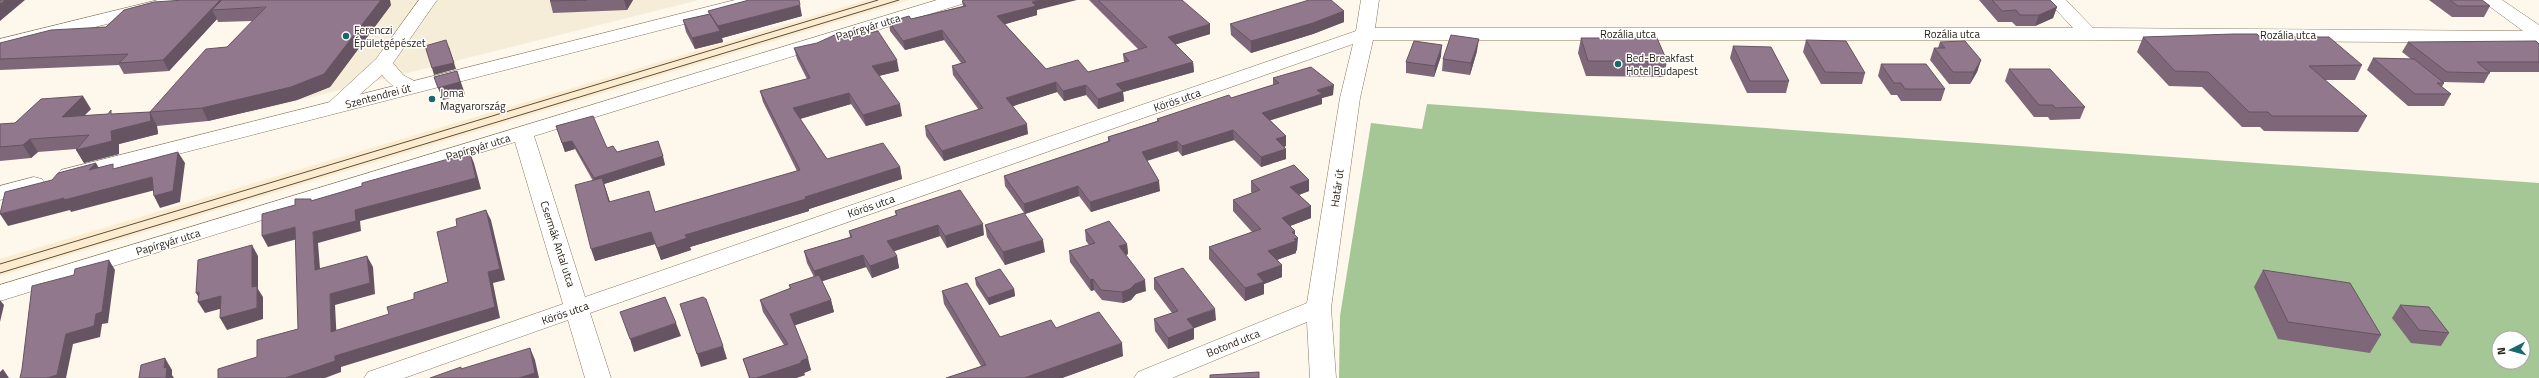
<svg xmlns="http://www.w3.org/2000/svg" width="2539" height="378" font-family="'Titillium Web',sans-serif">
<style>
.commercial{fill:#f5edd7}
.built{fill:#fdebce}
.forest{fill:#a5c795;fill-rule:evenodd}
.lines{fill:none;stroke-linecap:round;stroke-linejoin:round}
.minor-casing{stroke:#89785e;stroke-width:1}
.secondary-casing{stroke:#89785e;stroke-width:1}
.minor{fill:#fff;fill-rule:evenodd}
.secondary{fill:#fff;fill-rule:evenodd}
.tram{stroke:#575046;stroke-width:1}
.wall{fill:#7e6778}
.shaded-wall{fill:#665462}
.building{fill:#92788c;stroke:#665462}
.poi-dot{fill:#1b686c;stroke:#fff;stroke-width:1.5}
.labels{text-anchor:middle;stroke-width:3;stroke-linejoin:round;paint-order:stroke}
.street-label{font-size:11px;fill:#292218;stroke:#fff}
.poi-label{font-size:11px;fill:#292218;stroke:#fff;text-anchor:start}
</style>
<rect width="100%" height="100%" fill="#fef7eb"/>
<!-- commercial -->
<path class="commercial" d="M343,0H699L248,113Z"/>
<!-- built -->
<path class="built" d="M867,0H909L0,276V259Z"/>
<!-- forest -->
<path class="forest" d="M1427,104L2539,183V378H1339L1340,316L1371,123L1422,129ZM2499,338H2523V362H2499Z"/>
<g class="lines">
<!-- minor casing -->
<g class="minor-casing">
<path id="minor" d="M158,0H189L186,4L0,51V39Z
M419,0H437L393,63L403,75L418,83L421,87L418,91C404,95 391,86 382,75L341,111L334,113L327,111L324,107L376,59Z
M937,0H965L962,4L534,136L585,297L1356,31L1361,0H1379L1375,28H2073L2047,0H2066L2093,28L2523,31L2481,0H2502L2539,25V43L2088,40H1373L1360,98L1331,308L1336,378H1310L1307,322L1172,378H1134L1138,372L1307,303L1340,98L1353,44L590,313L611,378H585L568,320L404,378H364L368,372L563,304L515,142L0,301V285Z"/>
</g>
<!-- secondary casing -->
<g class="secondary-casing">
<path id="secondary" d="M735,0H765L762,4L69,182L61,180L58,175L61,170Z
M34,177L42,179L45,184L42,189L0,200V186Z"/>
</g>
<!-- minor -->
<use href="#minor" class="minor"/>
<!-- secondary -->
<use href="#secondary" class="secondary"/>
<!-- tram -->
<path class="tram" d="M0,264L878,0
M0,273L899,0"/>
</g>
<!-- wall -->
<path class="wall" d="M551,0H633L627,10L553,13L550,1Z
M1089,0H1182L1210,34L1175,44L1193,62L1194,72L1123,92L1124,101L1098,109L1086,95L1064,101L1057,92L1013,106L1028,134L944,161L926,136L925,126L979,110L953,75L952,66L961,63L944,40L905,50L890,31L889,22L911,19L963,6L962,1L1037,10V15L1005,24L1046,69L1088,72L1124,62L1123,54L1139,50Z
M1979,0H2050L2057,7L2053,18L2035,26H2016L2012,22H1998Z
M2429,0H2482L2490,6L2484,17H2452Z
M391,5L330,87L297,100L208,121L157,126L158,134L119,144V154L84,163L76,149L38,152L31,158L0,161V124L15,123L91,109L84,116L150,112L227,47L253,21L218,22L217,19L169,71L124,74L119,65L0,70V43L106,27L124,10Z
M708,11L802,16L722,38L723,42L695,49L686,32L683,20L709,14Z
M1344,22L1313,34L1251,53L1231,35L1230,24Z
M2143,37H2260L2362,65L2355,80H2325L2367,116L2358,132L2264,131L2260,127H2242L2202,87L2169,86L2137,52Z
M1581,38L1667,61L1664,77L1586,76L1578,53Z
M1806,40L1865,73L1862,84H1821L1803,52Z
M1940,42L1981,60L1977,72L1970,84H1949L1930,60L1934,48H1938Z
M2408,42L2539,44V72H2490L2484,83L2443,82L2444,83L2442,87L2451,94L2444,106H2408L2367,70L2373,58L2411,59L2402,52Z
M1733,46L1789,81L1786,93H1747L1730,58Z
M794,48L899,71L879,76L902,116L866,126L851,104L800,119L827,159L900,167L902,179L809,209V211L690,247L691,250L661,260L655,244L595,261L593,181L575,149L565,152L556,126L617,152L658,141L665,165L604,184L610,202L655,212L797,171L763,102L760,91L807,79L797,59Z
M1477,51L1470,75L1442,71L1443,59Z
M1441,56L1434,77L1406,73V62Z
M1881,64L1945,89L1941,101H1901L1897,95H1891L1878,76Z
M2009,69L2085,107L2080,119L2050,120L2048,117H2034L2005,81Z
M1273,78L1333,95L1322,98V104L1270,120L1286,136V146L1284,147L1286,159L1261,167L1234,140L1182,156L1178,151L1147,161L1160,191L1091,212L1079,196L1025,214L1005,186L1004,176L1108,141V137L1157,121V119L1231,98L1273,85Z
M1309,180V191L1299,195L1311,206V218L1290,226L1295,235L1297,250L1296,251V253L1277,260L1282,265V277L1264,284V294L1245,301L1209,259V247L1252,232L1233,211V200L1252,193L1251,192V181Z
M895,211L984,235L947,248L940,236L893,251L897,256L899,268L872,278L866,267L822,281L831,300L834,312L795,325L811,370L804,373L805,375L796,378H749L743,359L784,345L763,312L760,300L790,289L789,285L814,277L807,263L804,251L850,237L849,231L896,216Z
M985,225L1045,252L1005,265L987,237Z
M1085,230L1127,244L1128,254L1126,255L1146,291L1136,294L1131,300L1123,303L1102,300L1094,290L1091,291L1070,262L1069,251L1089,245L1086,241Z
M2263,270L2381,335L2370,353L2278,339L2254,287Z
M975,278L1014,289L1015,296L989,305L976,285Z
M1154,278L1216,320L1194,328V339L1168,349L1155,331L1154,319L1172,313L1154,289Z
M942,291L1000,337L1056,328L1123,356L1062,378H946L981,366L944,304Z
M2400,305L2449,333L2441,346L2411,343L2392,318Z"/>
<!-- shaded-wall -->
<path class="shaded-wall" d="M5,0H25L0,21V4Z
M220,0H224L212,10L217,19L169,71L163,60Z
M381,0H390L391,5L330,87L297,100L208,121L202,108Z
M624,0H633L627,10Z
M1039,0H1077L1037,10V15L999,26L997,16L1032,2Z
M800,5L802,16L722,38L723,42L695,49L692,38L720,31L718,26Z
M2057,7L2053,18L2035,26L2039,15Z
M1344,11V22L1313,34L1251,53V41Z
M1210,24V34L1168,47V37Z
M942,30L944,40L905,50L903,41Z
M1479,39L1477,51L1470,75L1471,63Z
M1442,45L1441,56L1434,77L1435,66Z
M449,47L456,69L434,75L432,68Z
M897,60L899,71L874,77L872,66Z
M1981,60L1977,72L1970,84L1974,72Z
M1193,62L1194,72L1123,92L1124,101L1098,109V99L1116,84Z
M457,71L465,94L443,100L438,88Z
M1056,82L1057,92L1007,108L1006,98Z
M1086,85V95L1064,101L1063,91Z
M1334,85L1333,95L1322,98V104L1262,123V113L1317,90Z
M849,93L851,104L796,120L793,108Z
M83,96L91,109L69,130L62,117Z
M900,104L902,116L866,126L863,115Z
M150,112L157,126L158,134L119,144V154L84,163L76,150L111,131Z
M1027,124L1028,134L944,161L942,151Z
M1233,130L1234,140L1182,156V146Z
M1286,136V146L1276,149V139Z
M30,139L38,152L31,158L23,145Z
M572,141L575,149L565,152L562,143Z
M1177,141L1178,151L1142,162V152Z
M1286,149V159L1261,167V157Z
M178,152L185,163L180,202L160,208L154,196Z
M470,153L474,163L481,189L360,221L361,231L318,243L321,281L315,270L313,232L355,210Z
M663,156L665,165L604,184L614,214L597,187L594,178Z
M96,163L103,175L89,170Z
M900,167L902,179L809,209V211L690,247L691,250L661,260L657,248L685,235Z
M152,177L159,189L71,212L70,210L8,226L0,214L64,198Z
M1309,180V191L1290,198V187Z
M1159,181L1160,191L1091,212L1090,202Z
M1078,186L1079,196L1025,214L1024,204Z
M1311,206V218L1282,229V218Z
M486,210L491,220L505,280L493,283L500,318L341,367V372L325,378H285L335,356L488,272Z
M983,224L984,235L947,248L945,236Z
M938,225L940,236L889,253L887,241Z
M295,227L301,238L268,247L262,236Z
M1295,231V239L1298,238L1297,250L1296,251V253L1268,263V251L1292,232Z
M651,232L655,244L595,261L591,249Z
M1043,240L1045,252L1005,265L1003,252Z
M1127,244L1128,254L1120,257L1119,246Z
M252,245L258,256V289L263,297V319L227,330L220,318L252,287Z
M863,255L866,267L817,283L814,271Z
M367,256L373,267L375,294L335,305L337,344L331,332L330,294Z
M897,256L899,268L872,278L870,266Z
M109,260L115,270L108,323L102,324L100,337L73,344L66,378H47L66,334L96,314Z
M1282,265V277L1264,284V294L1245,301V288L1257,274Z
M1093,279L1094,290L1091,291L1090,280Z
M1145,280L1146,291L1136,294L1131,300L1123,303L1122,292L1135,284Z
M1014,289L1015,296L989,305L988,298Z
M199,292L221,296L227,307L205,313L198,302L201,301L196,293Z
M0,300L4,305L0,322Z
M831,300L834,312L793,326L790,314Z
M1215,309L1216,320L1187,331V319Z
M676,323L681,336L634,352L630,339Z
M1194,328V339L1168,349V338Z
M1122,343L1123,356L1062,378H1024Z
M723,346L727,359L701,367L697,354Z
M530,348L535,360L539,378H519Z
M165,358L172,370V375L174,378H166L164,368Z
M808,358L811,370L804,373L805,375L796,378H756Z
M3,369L9,378H0V372Z"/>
<!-- building -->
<path class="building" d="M0,0H5L0,4Z
M184,0H220L163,60L119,63L128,54L0,59V43L51,30L106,27L124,10L154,2Z
M222,0H381L324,74L291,87L202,108L150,112L151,121L111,131L112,141L76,150L89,135L30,139L23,145L0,147V124L15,123L41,99L83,96L62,117L108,114L111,110V114L150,112L206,49L227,47L266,7L212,10Z
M551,0H587L550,1Z
M749,0H799L800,5L718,26L708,11Z
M965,0H1039L1032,2L1036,6L997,16L1046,69L1078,60L1088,72L1129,61L1123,54L1147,47L1098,0H1182L1210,24L1168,37L1193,62L1116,84L1123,91L1098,99L1086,85L1063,91L1056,82L1006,98L1027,124L942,151L925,126L983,108L952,66L966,62L942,30L903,41L889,22L909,16L911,19L966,6L962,1Z
M1309,0H1331L1344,11L1313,23L1251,41L1230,24Z
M1992,0H2050L2057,7L2039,15H2020L2016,10L2002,11Z
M2450,0H2482L2490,6H2458Z
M710,14L720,31L692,38L683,20Z
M878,31L897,60L872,66L900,104L863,115L849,93L793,108L827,159L883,143L900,167L805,197L806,199L685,235L687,238L657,248L651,232L591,249L575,185L602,178L609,202L649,191L655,212L800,170L760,91L810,78L794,48L817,43L839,33L850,38Z
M2233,34H2257L2260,37H2329L2362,65L2309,66L2367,116H2272L2268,112H2249L2208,72L2175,71L2143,37Z
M1451,35L1479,39L1471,63L1443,59Z
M1581,38H1657L1667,61H1588Z
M446,40L454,63L432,68L425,46Z
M1806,40L1846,41L1865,73L1825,72Z
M1414,41L1442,45L1435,66L1406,62Z
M1965,41L1981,60L1974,72H1953L1934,48H1945L1940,42Z
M2536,41L2539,44V62H2477L2490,73L2447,72L2408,42Z
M1733,46L1771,47L1789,81H1750Z
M2373,58L2414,59L2444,83H2437L2451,94H2415Z
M1881,64H1926L1945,89H1905L1901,83H1894Z
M1311,67L1334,85L1317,90L1322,94L1262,113L1286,136L1276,139L1286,149L1261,157L1233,130L1182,146L1177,141L1142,152L1159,181L1090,202L1078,186L1024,204L1004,176L1110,141L1108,137L1159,121L1157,119L1229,95L1231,98L1279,83L1273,78Z
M2009,69H2050L2085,107L2055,108L2053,105H2039Z
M457,71L460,82L438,88L434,77Z
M593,116L607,148L613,146L617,152L658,141L663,156L594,178L572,141L562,143L556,126Z
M178,152L173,191L154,196L152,177L64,200V198L0,214L5,192L52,180L58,173L96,163L89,170L113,164V169Z
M470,153L476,178L355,210L356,221L313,232L315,270L367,256L370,283L330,294L331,332L389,314L387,307L414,299V293L448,282L437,232L457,226L456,219L486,210L500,269L488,272L495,307L335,356V361L285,378H218V369L257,357V340L298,329L295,227L262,236V214L295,205V199H311V201L362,186V183Z
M1294,165L1309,180L1290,187L1311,206L1282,218L1295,231L1292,232L1298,238L1294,239L1296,241L1268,251L1282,265L1257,274L1264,282L1245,288L1209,247L1261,229L1233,200L1260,190L1251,181Z
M960,190L983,224L945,236L938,225L887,241L897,256L870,266L863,255L814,271L804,251L852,237L849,231L897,215L895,211Z
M1024,213L1043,240L1003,252L985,225Z
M1109,221L1127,244L1119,246L1145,280L1135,284L1130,289L1122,292L1101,290L1093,279L1090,280L1069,251L1095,243L1085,230Z
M252,245V287L257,286V308L220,318L221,296L198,302L199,292L196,293L198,260Z
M109,260L102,312L96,314L94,326L66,334L57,375L47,378H20L22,369L32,286L74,275L75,269Z
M1183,268L1215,309L1187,319L1194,328L1168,338L1154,319L1178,311L1154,278Z
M1000,269L1014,289L988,298L975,278Z
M2263,270L2350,283L2381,335L2288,322Z
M819,275L831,300L790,314L808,358L801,361V363L756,378H750L743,359L788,344L760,300L791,288L789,285Z
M967,283L1000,337L1051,320L1056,328L1099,312L1122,343L1024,378H946L986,365L942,291Z
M665,297L676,323L630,339L620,312Z
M703,297L706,299L723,346L697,354L680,304Z
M2400,305L2429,307L2449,333L2419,330Z
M530,348L535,373L519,378H430L461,367V369Z
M165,358L164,368L167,367L166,378H139L141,365Z
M1259,372V378H1210V375Z"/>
<!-- markers -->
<g class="poi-dot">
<circle cx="346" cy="36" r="4"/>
<circle cx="1618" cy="64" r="4"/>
<circle cx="432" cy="99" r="4"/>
</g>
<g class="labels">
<!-- street labels -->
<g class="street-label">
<text transform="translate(868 27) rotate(-17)" y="4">Papírgyár utca</text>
<text x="1628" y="38">Rozália utca</text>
<text x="1952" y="38">Rozália utca</text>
<text x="2288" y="39">Rozália utca</text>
<text transform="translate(378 96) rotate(-15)" y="4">Szentendrei út</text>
<text transform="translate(1177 100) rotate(-19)" y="4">Körös utca</text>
<text transform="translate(478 147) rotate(-17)" y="4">Papírgyár utca</text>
<text transform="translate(1337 188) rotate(-82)" y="4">Határ út</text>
<text transform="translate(871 206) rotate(-19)" y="4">Körös utca</text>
<text transform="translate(168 242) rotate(-17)" y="4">Papírgyár utca</text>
<text transform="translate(558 244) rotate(72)" y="4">Csermák Antal utca</text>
<text transform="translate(565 313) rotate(-19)" y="4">Körös utca</text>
<text transform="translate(1233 343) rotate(-22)" y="4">Botond utca</text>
</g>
<!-- poi labels -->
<g class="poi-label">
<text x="354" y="34">Ferenczi<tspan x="354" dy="13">Épületgépészet</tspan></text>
<text x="1626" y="62">Bed-Breakfast<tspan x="1626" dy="13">Hotel Budapest</tspan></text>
<text x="440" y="97">Joma<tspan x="440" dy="13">Magyarország</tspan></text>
</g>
</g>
<!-- north arrow -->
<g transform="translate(2511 350) rotate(264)"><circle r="19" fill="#ffffff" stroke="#a9a7a3"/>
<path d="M0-3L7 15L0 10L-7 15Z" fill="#1b686c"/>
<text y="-6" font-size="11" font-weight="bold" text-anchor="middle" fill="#292218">N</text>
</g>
</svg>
